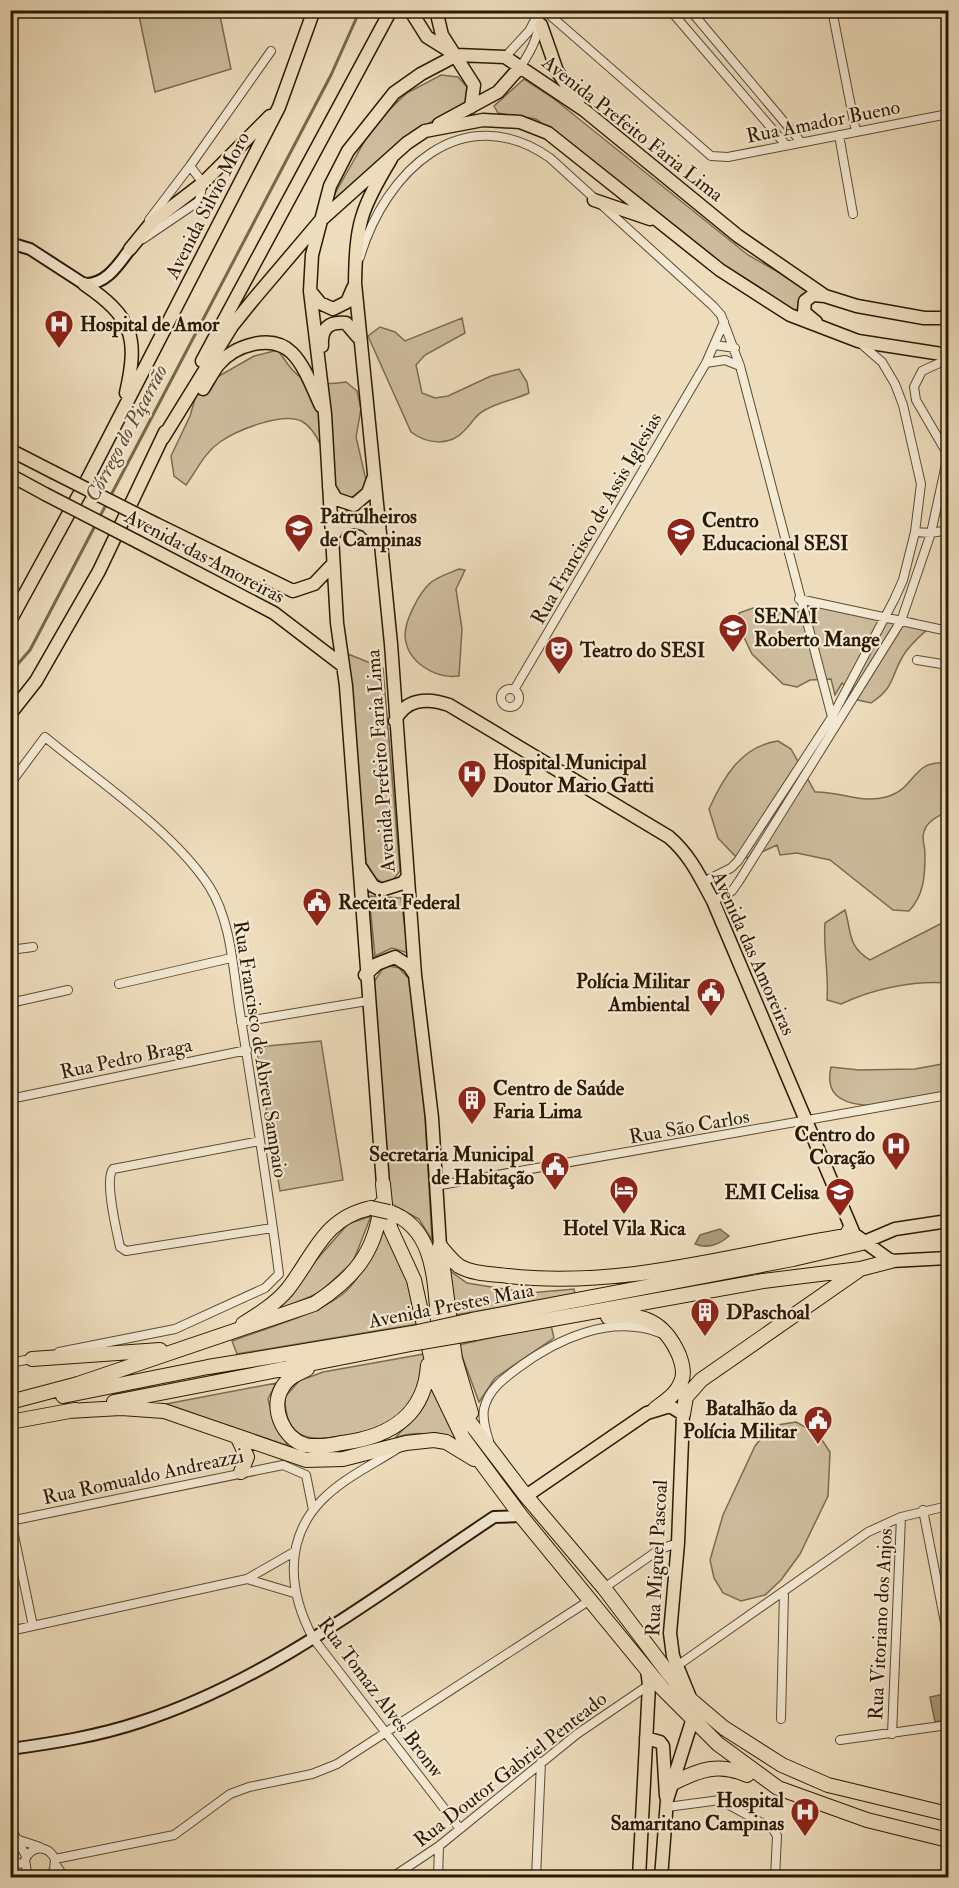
<svg xmlns="http://www.w3.org/2000/svg" width="959" height="1888" font-family="'IM FELL Double Pica',serif">
<style>
.green{fill:#cdbc9d;stroke:#7c6b50;stroke-width:1.5}
.water{fill:#ac9b7d;stroke:#78674c;stroke-width:1.5}
.lines{fill:none;stroke-linecap:round;stroke-linejoin:round}
.stream{stroke:#78674c;stroke-width:3}
.street-casing{stroke:#5c4b31;stroke-width:10}
.secondary-casing{stroke:#2b1a02;stroke-width:14}
.primary-casing{stroke:#2b1a02;stroke-width:15}
.highway-casing{stroke:#2b1a02;stroke-width:16}
.street{stroke:#f4e9d4;stroke-width:8}
.secondary{stroke:#f4e9d4;stroke-width:10}
.primary{stroke:#eeddbd;stroke-width:12}
.highway{stroke:#eeddbd;stroke-width:14}
.primary-bridge-casing{stroke:#2b1a02;stroke-width:15;stroke-linecap:butt}
.highway-bridge-casing{stroke:#2b1a02;stroke-width:16;stroke-linecap:butt}
.primary-bridge{stroke:#eeddbd;stroke-width:12}
.highway-bridge{stroke:#eeddbd;stroke-width:14}
.labels{text-anchor:middle;stroke-width:4.5;stroke-linejoin:round;paint-order:stroke}
.street-label{font-size:20px;fill:#2b1a02;stroke:#f4e9d4}
.poi-label{font-size:20px;font-weight:bold;fill:#2b1a02;stroke:#f4e9d4;text-anchor:start}
.water-label{font-size:21px;font-style:italic;fill:#5f4e33;stroke:#f4e9d4}
</style>
<rect width="100%" height="100%" fill="#eeddbd"/>
<filter id="stains"><feTurbulence type="fractalNoise" baseFrequency=".00333" numOctaves="4"/><feColorMatrix values="0 0 0 0 .2 0 0 0 0 .09 0 0 0 0 .02 0 0 0 .5 -.17"/></filter>
<radialGradient id="worn" r=".72"><stop offset=".6" stop-color="#630" stop-opacity="0"/><stop offset="1" stop-color="#630" stop-opacity=".3"/></radialGradient>
<!-- green -->
<path class="green" d="M138,11H219L231,69L155,92Z
M441,75L458,77L467,87L468,101L415,131L329,204L375,123L407,93Z
M524,79L553,98L748,255L812,291L794,314L754,290L536,119L498,113L494,106Z
M462,318L465,333L425,355L416,365L422,393L435,398L448,396L491,376L519,369L527,382L529,393C514,400 499,402 485,410C476,414 472,423 465,430C450,447 427,444 411,432L368,336L380,327L395,332L405,341Z
M278,350C298,381 308,388 346,382L357,391L361,409L356,437L369,493L360,504L347,511L335,502C330,479 325,436 303,422C284,411 237,430 220,442C204,453 197,470 186,485L174,476L171,456L190,416L198,388L254,356Z
M459,569L465,570L456,589L462,629L459,676C435,679 406,662 405,635C405,620 419,594 429,584C436,577 450,573 459,569Z
M813,603L914,619L929,628C920,636 909,645 903,656C890,678 895,687 871,703L858,700L842,683L835,695L831,679L810,680L797,687L783,684L752,654L739,627V613L753,608L785,614L814,609Z
M348,654L383,668L400,871L393,880L383,883L375,878L366,863Z
M778,741L791,749L815,792C839,791 861,804 886,797C917,789 911,759 948,763V811C941,815 930,819 926,827C920,837 925,844 925,854C925,876 924,895 909,911L893,910L830,860L797,853L780,855L777,845L751,857L738,859L718,838L709,809C723,778 741,746 778,741Z
M369,896L401,898L408,953L392,948L375,956Z
M845,910C852,933 847,946 870,960L948,920V983C913,980 873,989 841,1004L827,1000C829,973 823,949 825,923Z
M385,965L399,968L411,981L425,1117L432,1240L419,1219L390,1203L374,982Z
M321,1041L343,1180L280,1191L256,1047Z
M948,1063V1094C918,1099 817,1128 831,1067L859,1070L915,1069Z
M371,1216L353,1262L319,1293L277,1310L297,1282L348,1224Z
M383,1227L408,1278L418,1324L237,1354L232,1341C263,1329 312,1316 339,1297C361,1282 371,1250 383,1227Z
M446,1268L467,1283L529,1293L574,1289L575,1294L456,1315Z
M551,1325L554,1338L495,1378L479,1402L458,1345Z
M424,1354C423,1365 425,1382 420,1391C415,1399 405,1415 397,1420C384,1428 364,1432 348,1435C312,1441 285,1443 285,1397L299,1381L323,1372Z
M276,1383L268,1399L274,1423L288,1446L166,1404Z
M433,1387L457,1441C435,1434 417,1430 395,1438L418,1413Z
M796,1422L818,1434L830,1452L828,1496L800,1554L781,1580L765,1595L741,1601L723,1593L714,1578L710,1560L723,1515L755,1446L771,1426Z"/>
<!-- water -->
<path class="water" d="M720,1229L729,1236C719,1245 708,1249 695,1244L700,1235Z
M945,1694L948,1719L935,1722L930,1697Z"/>
<g class="lines">
<!-- stream -->
<path class="stream" d="M110,497L331,75L360,10
M99,518L107,503
M10,673L30,650L96,524"/>
<!-- street casing -->
<g class="street-casing">
<path id="street" d="M544,10L711,156L728,157L948,114
M670,10L786,145
M690,10L801,142
M832,10L856,132
M505,57L529,31L538,14
M521,66C533,48 541,32 539,10
M839,135L853,214
M149,220L190,166L271,51
M143,239L199,201L203,183L190,166
M360,257C385,172 462,97 550,158L713,306L721,315L740,366L832,717
M715,345L735,348
M706,363L725,360L740,366
M915,532L931,533L948,530
M799,599L948,631
M917,660L948,665
M501 698a9 9 0 1 1 18 0a9 9 0 1 1-18 0Z
M514,690L706,363L724,322
M10,784L45,737C97,780 172,830 209,886C232,922 233,972 240,1013C254,1100 268,1187 279,1274L265,1288L175,1329L59,1352
M703,882L731,868L738,861L832,717L894,600L903,580L915,532L921,484L903,405L895,384L882,362L859,342
M713,901L732,891L739,881L901,621L931,533L948,455L916,400L914,387L922,371L948,359
M10,950L33,947
M119,984L231,958
M10,1003L68,990
M241,1022L367,1001
M10,1099L247,1050
M260,1141L113,1169C104,1180 117,1232 120,1247L126,1251L272,1228
M435,1186L948,1095
M10,1363L36,1358
M489,1441C486,1431 482,1420 484,1409C488,1390 503,1379 518,1368C557,1339 611,1314 660,1333
M397,1449C372,1465 342,1479 321,1501C283,1541 289,1593 313,1638L460,1829
M923,1510L948,1638
M10,1521L283,1465L306,1475L313,1510
M11,1521L33,1626
M247,1579L294,1593
M604,1588L660,1549L678,1543
M10,1631L247,1579L294,1552
M677,1666L868,1532L901,1517L948,1506
M781,1719L784,1592
M892,1734L901,1517
M840,1740L948,1725
M667,1807L720,1800L773,1829L777,1836L775,1878
M10,1827L26,1856
M10,1837L40,1847
M55,1859L174,1835L230,1794L249,1787L312,1774L337,1764L590,1600
M10,1862L24,1864
M56,1865L65,1878
M33,1878L27,1872L25,1860C31,1846 47,1844 55,1859L54,1870L47,1878
M391,1878L439,1846L577,1734L649,1685
M438,1878L439,1846
M536,1878L541,1762"/>
</g>
<!-- secondary casing -->
<g class="secondary-casing">
<path id="secondary" d="M10,243L30,249L84,284C106,285 118,265 130,249
M10,1749C54,1743 98,1736 140,1722C270,1680 381,1592 494,1517L521,1516"/>
</g>
<!-- primary casing -->
<g class="primary-casing">
<path id="primary" d="M410,10L427,37L451,52
M436,10L442,35L474,85L471,107
M541,25L557,71L578,102
M439,124L498,92L521,66
M391,159C360,210 356,224 355,283L391,644L415,975L432,1118L440,1246
M594,200L650,219
M130,249L152,222L203,183L270,116
M84,284C132,317 139,336 126,393
M311,292L320,303L333,309L347,302L353,288
M816,322L804,312L805,301L813,295L825,296
M322,346C321,329 328,321 346,323L358,337
M202,361L391,10
M203,389C208,381 213,372 218,365C235,345 272,333 292,353C305,366 313,389 321,406
M163,438L232,326L253,300L320,221L407,143L425,131L483,120L520,122L548,133L720,270L790,315L858,341L948,355
M10,450L53,472
M10,475L45,494
M329,487L336,499L354,505L368,493L373,479
M156,524L293,591L314,584L333,564
M331,539L338,528L353,521L366,525L380,538
M138,542L274,613L342,665
M10,621L87,480L279,107L314,10
M10,714L36,681L99,571L165,432
M395,721C405,699 427,697 449,705L669,837C690,855 700,877 713,901L854,1234L891,1261L948,1258
M361,868L373,886L381,890L403,883L408,876
M365,975L377,964L395,957L409,966L415,975
M383,1184L346,686L337,623L325,414L310,291L312,255L330,186L348,151L394,93L421,74L457,55L505,57L584,110L738,236L825,296L857,306L924,318H948
M862,1243L895,1229L948,1221
M526,1496L647,1413L670,1406L683,1414L678,1543L670,1633L673,1656L689,1695
M646,1738L660,1742L663,1746L666,1796
M639,1878L649,1685L647,1669
M661,1878L667,1800L692,1721V1712"/>
</g>
<!-- highway casing -->
<g class="highway-casing">
<path id="highway" d="M383,1184L386,1214L391,1230L414,1280L437,1384L463,1438L521,1516L662,1688L718,1744L778,1788L867,1820L948,1840
M389,1212C446,1231 432,1308 442,1355C447,1379 456,1399 468,1420L526,1496L604,1588L669,1674L691,1700L724,1728L782,1765L828,1785L948,1814
M440,1246C446,1253 452,1261 459,1266C473,1274 492,1274 508,1276C623,1289 733,1254 846,1236L850,1229
M440,1246L455,1359L471,1413
M608,1317C643,1313 664,1321 679,1355C682,1363 685,1374 681,1382C677,1394 665,1401 655,1409
M472,1320L793,1259L862,1243
M243,1324C259,1314 275,1304 287,1290C314,1256 323,1218 371,1208
M475,1333L763,1281L860,1269L891,1261
M32,1359L160,1350
M307,1369C298,1373 287,1378 282,1388C270,1408 283,1438 305,1445C317,1448 330,1445 342,1443C389,1437 425,1416 428,1365
M63,1396L208,1367L413,1333
M10,1402L78,1384L314,1304C354,1278 376,1252 381,1204
M114,1402L416,1343
M68,1411L121,1408L164,1411L306,1460L343,1459L406,1443L434,1440L446,1442L474,1459
M683,1414L686,1397L701,1380L859,1270
M10,1422L75,1410
M238,1438L247,1457L241,1472
M673,1783C699,1770 719,1762 747,1775"/>
</g>
<!-- street -->
<use href="#street" class="street"/>
<!-- secondary -->
<use href="#secondary" class="secondary"/>
<!-- primary -->
<use href="#primary" class="primary"/>
<!-- highway -->
<use href="#highway" class="highway"/>
<!-- primary-bridge casing -->
<g class="primary-bridge-casing">
<path id="primary-bridge" d="M53,472L156,524
M45,494L138,542"/>
</g>
<!-- highway-bridge casing -->
<g class="highway-bridge-casing">
<path id="highway-bridge" d="M371,1208L389,1212
M413,1333L472,1320
M416,1343L475,1333"/>
</g>
<!-- primary-bridge -->
<use href="#primary-bridge" class="primary-bridge"/>
<!-- highway-bridge -->
<use href="#highway-bridge" class="highway-bridge"/>
</g>
<!-- icons -->
<defs>
<g id="hospital-pin" transform="scale(1.5)"><path d="M0 17L-7.5 6A9.5 9.5 0 1 1 7.5 6Z" fill="#8f2418" stroke="#f4e9d4"/><path d="M-5-5h3v3.5h4V-5h3V5h-3V1.5h-4V5h-3Z" fill="#fff"/></g>
<g id="school-pin" transform="scale(1.5)"><path d="M0 17L-7.5 6A9.5 9.5 0 1 1 7.5 6Z" fill="#8f2418" stroke="#f4e9d4"/><path d="M0-5L7-2L0 1L-7-2ZM-4 1L0 2.5L4 1V4Q0 6-4 4Z" fill="#fff"/></g>
<g id="university-pin" transform="scale(1.5)"><path d="M0 17L-7.5 6A9.5 9.5 0 1 1 7.5 6Z" fill="#8f2418" stroke="#f4e9d4"/><path d="M0-5L7-2L0 1L-7-2ZM-4 1L0 2.5L4 1V4Q0 6-4 4Z" fill="#fff"/></g>
<g id="theatre-pin" transform="scale(1.5)"><path d="M0 17L-7.5 6A9.5 9.5 0 1 1 7.5 6Z" fill="#8f2418" stroke="#f4e9d4"/><path d="M-5-5.5Q0-4 5-5.5V0Q5 5 0 6Q-5 5-5 0ZM-3.3-2.5H-1v1.5H-3.3ZM1-2.5H3.3v1.5H1ZM-2.8 1Q0 5.5 2.8 1Z" fill="#fff"/></g>
<g id="civic-pin" transform="scale(1.5)"><path d="M0 17L-7.5 6A9.5 9.5 0 1 1 7.5 6Z" fill="#8f2418" stroke="#f4e9d4"/><path d="M-.6-6.5H3V-4.5H.6V-3L4-1V1h2V6H-6V1h2V-1L-.6-3ZM-1.2 2.5V6h2.4V2.5Z" fill="#fff"/></g>
<g id="building-pin" transform="scale(1.5)"><path d="M0 17L-7.5 6A9.5 9.5 0 1 1 7.5 6Z" fill="#8f2418" stroke="#f4e9d4"/><path d="M-4-6H4V6H1V3H-1V6H-4ZM-2.5-4.3h1.7v1.8h-1.7ZM.8-4.3h1.7v1.8H.8ZM-2.5-1h1.7V.8h-1.7ZM.8-1h1.7V.8H.8Z" fill="#fff"/></g>
<g id="hotel-pin" transform="scale(1.5)"><path d="M0 17L-7.5 6A9.5 9.5 0 1 1 7.5 6Z" fill="#8f2418" stroke="#f4e9d4"/><path d="M-6-4.5h1.5V1H6V5H4.5V3h-9V5H-6ZM-4 0a1.8 1.8 0 1 1 3.6 0ZM.5 0V-2.5h3Q6-2.5 6 0Z" fill="#fff"/></g>
</defs>
<g fill-rule="evenodd">
<use href="#hospital-pin" x="59" y="324"/>
<use href="#school-pin" x="299" y="528"/>
<use href="#school-pin" x="681" y="532"/>
<use href="#university-pin" x="733" y="628"/>
<use href="#theatre-pin" x="559" y="650"/>
<use href="#hospital-pin" x="472" y="774"/>
<use href="#civic-pin" x="317" y="902"/>
<use href="#civic-pin" x="711" y="992"/>
<use href="#building-pin" x="472" y="1100"/>
<use href="#hospital-pin" x="896" y="1146"/>
<use href="#civic-pin" x="555" y="1166"/>
<use href="#hotel-pin" x="624" y="1190"/>
<use href="#school-pin" x="840" y="1192"/>
<use href="#building-pin" x="705" y="1312"/>
<use href="#civic-pin" x="818" y="1420"/>
<use href="#hospital-pin" x="805" y="1812"/>
</g>
<g class="labels">
<!-- street labels -->
<g class="street-label">
<text transform="translate(823 121) rotate(-11)" y="7">Rua Amador Bueno</text>
<text transform="translate(633 128) rotate(38)" y="7">Avenida Prefeito Faria Lima</text>
<text transform="translate(207 205) rotate(-63)" y="7">Avenida Silvio Moro</text>
<text transform="translate(596 518) rotate(-60)" y="7">Rua Francisco de Assis Iglesias</text>
<text transform="translate(205 556) rotate(28)" y="7">Avenida das Amoreiras</text>
<text transform="translate(380 761) rotate(-94)" y="7">Avenida Prefeito Faria Lima</text>
<text transform="translate(754 953) rotate(66)" y="7">Avenida das Amoreiras</text>
<text transform="translate(261 1049) rotate(81)" y="7">Rua Francisco de Abreu Sampaio</text>
<text transform="translate(126 1058) rotate(-12)" y="7">Rua Pedro Braga</text>
<text transform="translate(689 1126) rotate(-10)" y="7">Rua São Carlos</text>
<text transform="translate(451 1305) rotate(-11)" y="7">Avenida Prestes Maia</text>
<text transform="translate(143 1476) rotate(-12)" y="7">Rua Romualdo Andreazzi</text>
<text transform="translate(656 1558) rotate(-87)" y="7">Rua Miguel Pascoal</text>
<text transform="translate(880 1624) rotate(-87)" y="7">Rua Vitoriano dos Anjos</text>
<text transform="translate(381 1697) rotate(53)" y="7">Rua Tomaz Alves Bronw</text>
<text transform="translate(510 1769) rotate(-38)" y="7">Rua Doutor Gabriel Penteado</text>
</g>
<!-- poi labels -->
<g class="poi-label">
<text x="80" y="331">Hospital de Amor</text>
<text x="320" y="523">Patrulheiros<tspan x="320" dy="23">de Campinas</tspan></text>
<text x="702" y="527">Centro<tspan x="702" dy="23">Educacional SESI</tspan></text>
<text x="754" y="623">SENAI<tspan x="754" dy="23">Roberto Mange</tspan></text>
<text x="580" y="657">Teatro do SESI</text>
<text x="493" y="769">Hospital Municipal<tspan x="493" dy="23">Doutor Mario Gatti</tspan></text>
<text x="338" y="909">Receita Federal</text>
<text x="690" y="988" text-anchor="end">Polícia Militar<tspan x="690" dy="23">Ambiental</tspan></text>
<text x="493" y="1095">Centro de Saúde<tspan x="493" dy="23">Faria Lima</tspan></text>
<text x="875" y="1141" text-anchor="end">Centro do<tspan x="875" dy="23">Coração</tspan></text>
<text x="534" y="1161" text-anchor="end">Secretaria Municipal<tspan x="534" dy="23">de Habitação</tspan></text>
<text x="819" y="1199" text-anchor="end">EMI Celisa</text>
<text x="624" y="1235" text-anchor="middle">Hotel Vila Rica</text>
<text x="726" y="1319">DPaschoal</text>
<text x="797" y="1415" text-anchor="end">Batalhão da<tspan x="797" dy="23">Polícia Militar</tspan></text>
<text x="784" y="1807" text-anchor="end">Hospital<tspan x="784" dy="23">Samaritano Campinas</tspan></text>
</g>
<!-- water labels -->
<g class="water-label">
<text transform="translate(126 433) rotate(-62)" y="7">Córrego do Piçarrão</text>
</g>
</g>
<!-- margin -->
<rect width="959" height="1888" fill="none" stroke="#eeddbd" stroke-width="36"/>
<rect x="12" y="12" width="935" height="1864" fill="none" stroke="#2b1a02" stroke-width="3"/>
<rect x="18" y="18" width="923" height="1852" fill="none" stroke="#2b1a02" stroke-width="1.5"/>
<rect width="100%" height="100%" filter="url(#stains)"/>
<rect width="100%" height="100%" fill="url(#worn)"/>
</svg>
